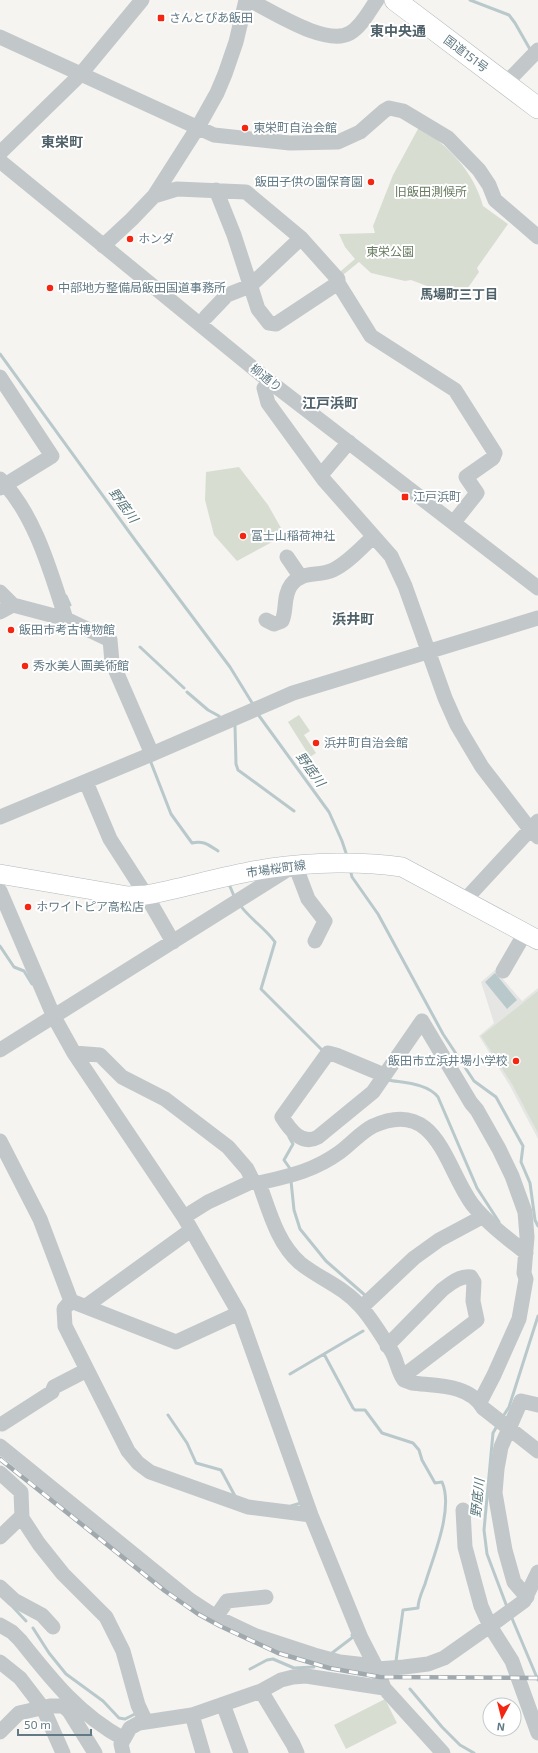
<svg xmlns="http://www.w3.org/2000/svg" width="538" height="1753" font-family="'Exo 2','Noto Sans JP',sans-serif">
<style>
.built{fill:#e5e6e4}
.green{fill:#d7ddd1}
.water{fill:#b9c9cb}
.lines{fill:none;stroke-linecap:round;stroke-linejoin:round}
.stream{stroke:#b9c9cb;stroke-width:3}
.major-casing{stroke:#b2b9bc;stroke-width:20}
.highway-casing{stroke:#b4b9bb;stroke-width:22}
.minor{stroke:#c2c7ca;stroke-width:15}
.major{stroke:#fff;stroke-width:19}
.highway{stroke:#fff;stroke-width:21}
.rail-casing{stroke:#a0a9ad;stroke-width:4.5}
.rail{stroke:#fff;stroke-width:3;stroke-dasharray:9;stroke-linecap:butt}
.poi-dot{fill:#f42611;stroke:#fff;stroke-width:1.5}
.labels{text-anchor:middle;stroke-width:4;stroke-linejoin:round;paint-order:stroke}
.poi-label{font-size:12px;fill:#617a85;stroke:#fff;text-anchor:start}
.street-label{font-size:12px;fill:#617a85;stroke:#fff}
.park-label{font-size:12px;fill:#697b60;stroke:#fff}
.neighbourhood-label{font-size:13px;font-weight:bold;fill:#4f6169;stroke:#fff}
.water-label{font-size:13px;font-style:italic;fill:#58767b;stroke:#fff}
.quarter-label{font-size:14px;font-weight:bold;fill:#4f6169;stroke:#fff}
</style>
<rect width="100%" height="100%" fill="#f5f4f0"/>
<!-- built -->
<path class="built" d="M495,970L522,1001L538,988V1139L510,1086L479,1036L494,1023L481,982Z"/>
<!-- green -->
<path class="green" d="M419,127C448,145 474,172 483,206L508,224L477,268L479,272L458,302L435,289L411,280L405,281L371,273L359,262L338,279L335,276L355,259L345,247L339,234L375,233L373,226L393,175Z
M239,467L268,505L285,535L237,561L214,535L205,500L206,472Z
M299,715L310,731L304,735L316,753L310,757L288,722Z
M538,991V1133L512,1084L481,1036Z
M385,1699L397,1723L346,1749L334,1725Z"/>
<!-- water -->
<path class="water" d="M495,973L517,1000L507,1009L485,982Z"/>
<g class="lines">
<!-- stream -->
<path class="stream" d="M470,0L509,15L515,23L531,51
M0,354L135,540L230,667L254,706
M66,596L70,605
M140,647L184,688
M187,692L208,710L219,716
M257,713L329,812L342,841L347,856
M235,726L236,764L238,770L294,811
M150,760L171,814L192,843C203,840 209,845 218,851
M350,869L352,877L378,914L443,1034L474,1081L496,1097L523,1146L521,1162L530,1183L535,1220L538,1226
M229,884L234,896
M240,905C250,919 265,928 275,942L261,989L324,1052
M0,946L14,967L24,971L32,984
M388,1080C404,1083 427,1083 438,1097L477,1188L499,1222
M289,1137L293,1144L284,1160L291,1170
M291,1181L294,1210L300,1229L326,1261L366,1296
M324,1354L353,1408L355,1410H365L382,1433L413,1443L419,1450L422,1460L435,1483L442,1482C454,1509 433,1557 425,1584C422,1592 418,1600 418,1608L403,1610L396,1661
M290,1374L363,1331
M168,1415L187,1443L196,1463L221,1470L235,1496
M502,1418L509,1407L538,1316
M497,1426L493,1433L484,1530L487,1554L507,1607
M291,1506L301,1503
M12,1606L26,1621
M511,1616L538,1680
M33,1628L49,1653L66,1674L103,1701L119,1718L125,1719L137,1713
M332,1653L353,1637L352,1635
M250,1669L267,1660L273,1659L294,1668L314,1667
M410,1689L442,1727L460,1745L474,1753"/>
<!-- major casing -->
<g class="major-casing">
<path id="major" d="M0,874L128,896L146,895C188,887 229,874 271,868C311,862 362,861 402,867L538,940"/>
</g>
<!-- highway casing -->
<g class="highway-casing">
<path id="highway" d="M395,0L538,108"/>
</g>
<!-- minor -->
<path class="minor" d="M249,0C272,11 326,47 350,33C362,26 369,11 377,0
M0,37L214,135L290,143L338,142L360,132L384,111L389,108L403,111L448,138L479,170L489,185L495,200L538,237
M505,84L538,50
M0,153L80,75L142,0
M0,161L269,381L538,588
M216,190L234,235L258,309L269,323L276,324L338,283
M154,196L177,189L246,192L301,238L335,276L338,279V283L371,336L455,390L495,453L493,458L466,477L477,493L454,522
M103,246L132,219L154,196L198,127L217,93L225,74L236,42L246,0
M206,317L227,295L250,286L301,238
M0,377L52,456L0,488
M269,381L264,388L268,403L324,480L391,556L405,586L445,698L457,725L482,767L529,828L538,837
M321,475L349,442
M0,479C35,514 51,573 66,619
M287,557L300,576
M0,592L13,605L66,619L110,640L112,662L152,754
M0,612L13,605
M266,620L274,624L282,621C287,610 283,596 291,585C302,570 318,577 333,570C348,563 361,548 373,537
M86,782L110,839L146,895L173,942
M0,817L152,754L293,693L538,618
M0,891L54,1017L74,1053L184,1217L239,1313L311,1515L361,1638L377,1669L384,1688L443,1753
M464,901L538,821
M503,971L525,933
M0,1050L295,865L308,899L325,921L315,941
M74,1053L100,1055L122,1077L165,1099L228,1147L247,1169L253,1181L259,1183C289,1176 314,1171 340,1152C351,1144 361,1132 373,1126C437,1097 445,1167 472,1204C487,1223 507,1238 526,1253
M384,1075L336,1055L328,1053L282,1117C290,1130 302,1146 318,1137L373,1092L422,1021L471,1103L477,1110L499,1149L512,1176L525,1212L527,1237L524,1273L526,1279L519,1319L494,1375L480,1402
M0,1141L40,1219L71,1301
M259,1183C269,1210 277,1243 300,1263C320,1279 344,1287 361,1307C371,1318 384,1339 392,1352C397,1361 398,1372 404,1380L412,1383C436,1386 469,1384 483,1408L538,1451
M184,1217L208,1202L253,1181
M71,1301L64,1309L65,1326L128,1451L138,1463L150,1472L248,1507L311,1515
M71,1301L176,1342L239,1313
M86,1306L191,1230
M362,1307L414,1258L439,1240L482,1217
M387,1346L442,1290C450,1284 460,1275 471,1277L474,1282L473,1301L477,1320L402,1377
M2,1424L52,1392L54,1387L87,1370
M0,1446L190,1600L216,1617L256,1636L314,1655L340,1662L366,1665L377,1669L404,1667L428,1664L444,1658L498,1620L524,1601L538,1572
M0,1473L21,1492L22,1518L39,1544L63,1574L106,1617L123,1651L138,1705L146,1722
M463,1510L465,1547L481,1606L490,1626L512,1661L538,1733
M0,1537L22,1516
M0,1587L14,1600L42,1615L53,1627
M527,1597L514,1582L505,1550L495,1493L497,1469L501,1447L521,1401L538,1405
M216,1617L227,1601L266,1597
M0,1625L12,1632L20,1640C51,1679 79,1715 124,1739
M0,1662L20,1678L43,1708L63,1753
M261,1691L293,1744L297,1753
M223,1704L241,1753
M192,1715L203,1753
M0,1732L19,1713L50,1706H63L69,1711L95,1753
M123,1753L121,1744L130,1728L139,1723L192,1715L261,1691L281,1680L293,1677L306,1676L384,1688"/>
<!-- major -->
<use href="#major" class="major"/>
<!-- highway -->
<use href="#highway" class="highway"/>
<!-- rail casing -->
<g class="rail-casing">
<path id="rail" d="M0,1459L165,1591L198,1614L220,1626L278,1653L329,1668L380,1677L538,1678"/>
</g>
<!-- rail -->
<use href="#rail" class="rail"/>
</g>
<!-- markers -->
<g class="poi-dot">
<rect x="157" y="14" width="8" height="8" rx="2"/>
<circle cx="245" cy="128" r="4"/>
<circle cx="371" cy="182" r="4"/>
<circle cx="130" cy="239" r="4"/>
<circle cx="50" cy="288" r="4"/>
<rect x="401" y="493" width="8" height="8" rx="2"/>
<circle cx="243" cy="536" r="4"/>
<circle cx="11" cy="630" r="4"/>
<circle cx="25" cy="666" r="4"/>
<circle cx="316" cy="743" r="4"/>
<circle cx="28" cy="907" r="4"/>
<circle cx="516" cy="1061" r="4"/>
</g>
<g class="labels">
<!-- poi labels -->
<g class="poi-label">
<text x="169" y="22">さんとぴあ飯田</text>
<text x="253" y="132">東栄町自治会館</text>
<text x="363" y="186" text-anchor="end">飯田子供の園保育園</text>
<text x="138" y="243">ホンダ</text>
<text x="58" y="292">中部地方整備局飯田国道事務所</text>
<text x="413" y="501">江戸浜町</text>
<text x="251" y="540">冨士山稲荷神社</text>
<text x="19" y="634">飯田市考古博物館</text>
<text x="33" y="670">秀水美人画美術館</text>
<text x="324" y="747">浜井町自治会館</text>
<text x="36" y="911">ホワイトピア高松店</text>
<text x="508" y="1065" text-anchor="end">飯田市立浜井場小学校</text>
</g>
<!-- street labels -->
<g class="street-label">
<text transform="translate(466 54) rotate(37)" y="4">国道151号</text>
<text transform="translate(266 378) rotate(38)" y="4">柳通り</text>
<text transform="translate(276 869) rotate(-8)" y="4">市場桜町線</text>
</g>
<!-- park labels -->
<g class="park-label">
<text x="431" y="196">旧飯田測候所</text>
<text x="390" y="256">東栄公園</text>
</g>
<!-- neighbourhood labels -->
<g class="neighbourhood-label">
<text x="459" y="299">馬場町三丁目</text>
</g>
<!-- water labels -->
<g class="water-label">
<text transform="translate(124 505) rotate(54)" y="5">野底川</text>
<text transform="translate(311 769) rotate(54)" y="5">野底川</text>
<text transform="translate(477 1498) rotate(-84)" y="5">野底川</text>
</g>
<!-- quarter labels -->
<g class="quarter-label">
<text x="398" y="36">東中央通</text>
<text x="62" y="147">東栄町</text>
<text x="330" y="408">江戸浜町</text>
<text x="353" y="624">浜井町</text>
</g>
</g>
<!-- north arrow -->
<g transform="translate(502 1717) rotate(187)"><circle r="19" fill="#ffffff" stroke="#c0cace"/>
<path d="M0-3L7 15L0 10L-7 15Z" fill="#f42611"/>
<text y="-6" font-size="11" font-weight="bold" text-anchor="middle" fill="#617a85">N</text>
</g>
<!-- scale -->
<path d="M18 1729v6h73v-6" fill="none" stroke="#617a85" stroke-width="2"/>
<text x="24" y="1729" font-size="12" fill="#617a85" stroke="#ffffff" stroke-width="3" paint-order="stroke">50 m</text>
</svg>
